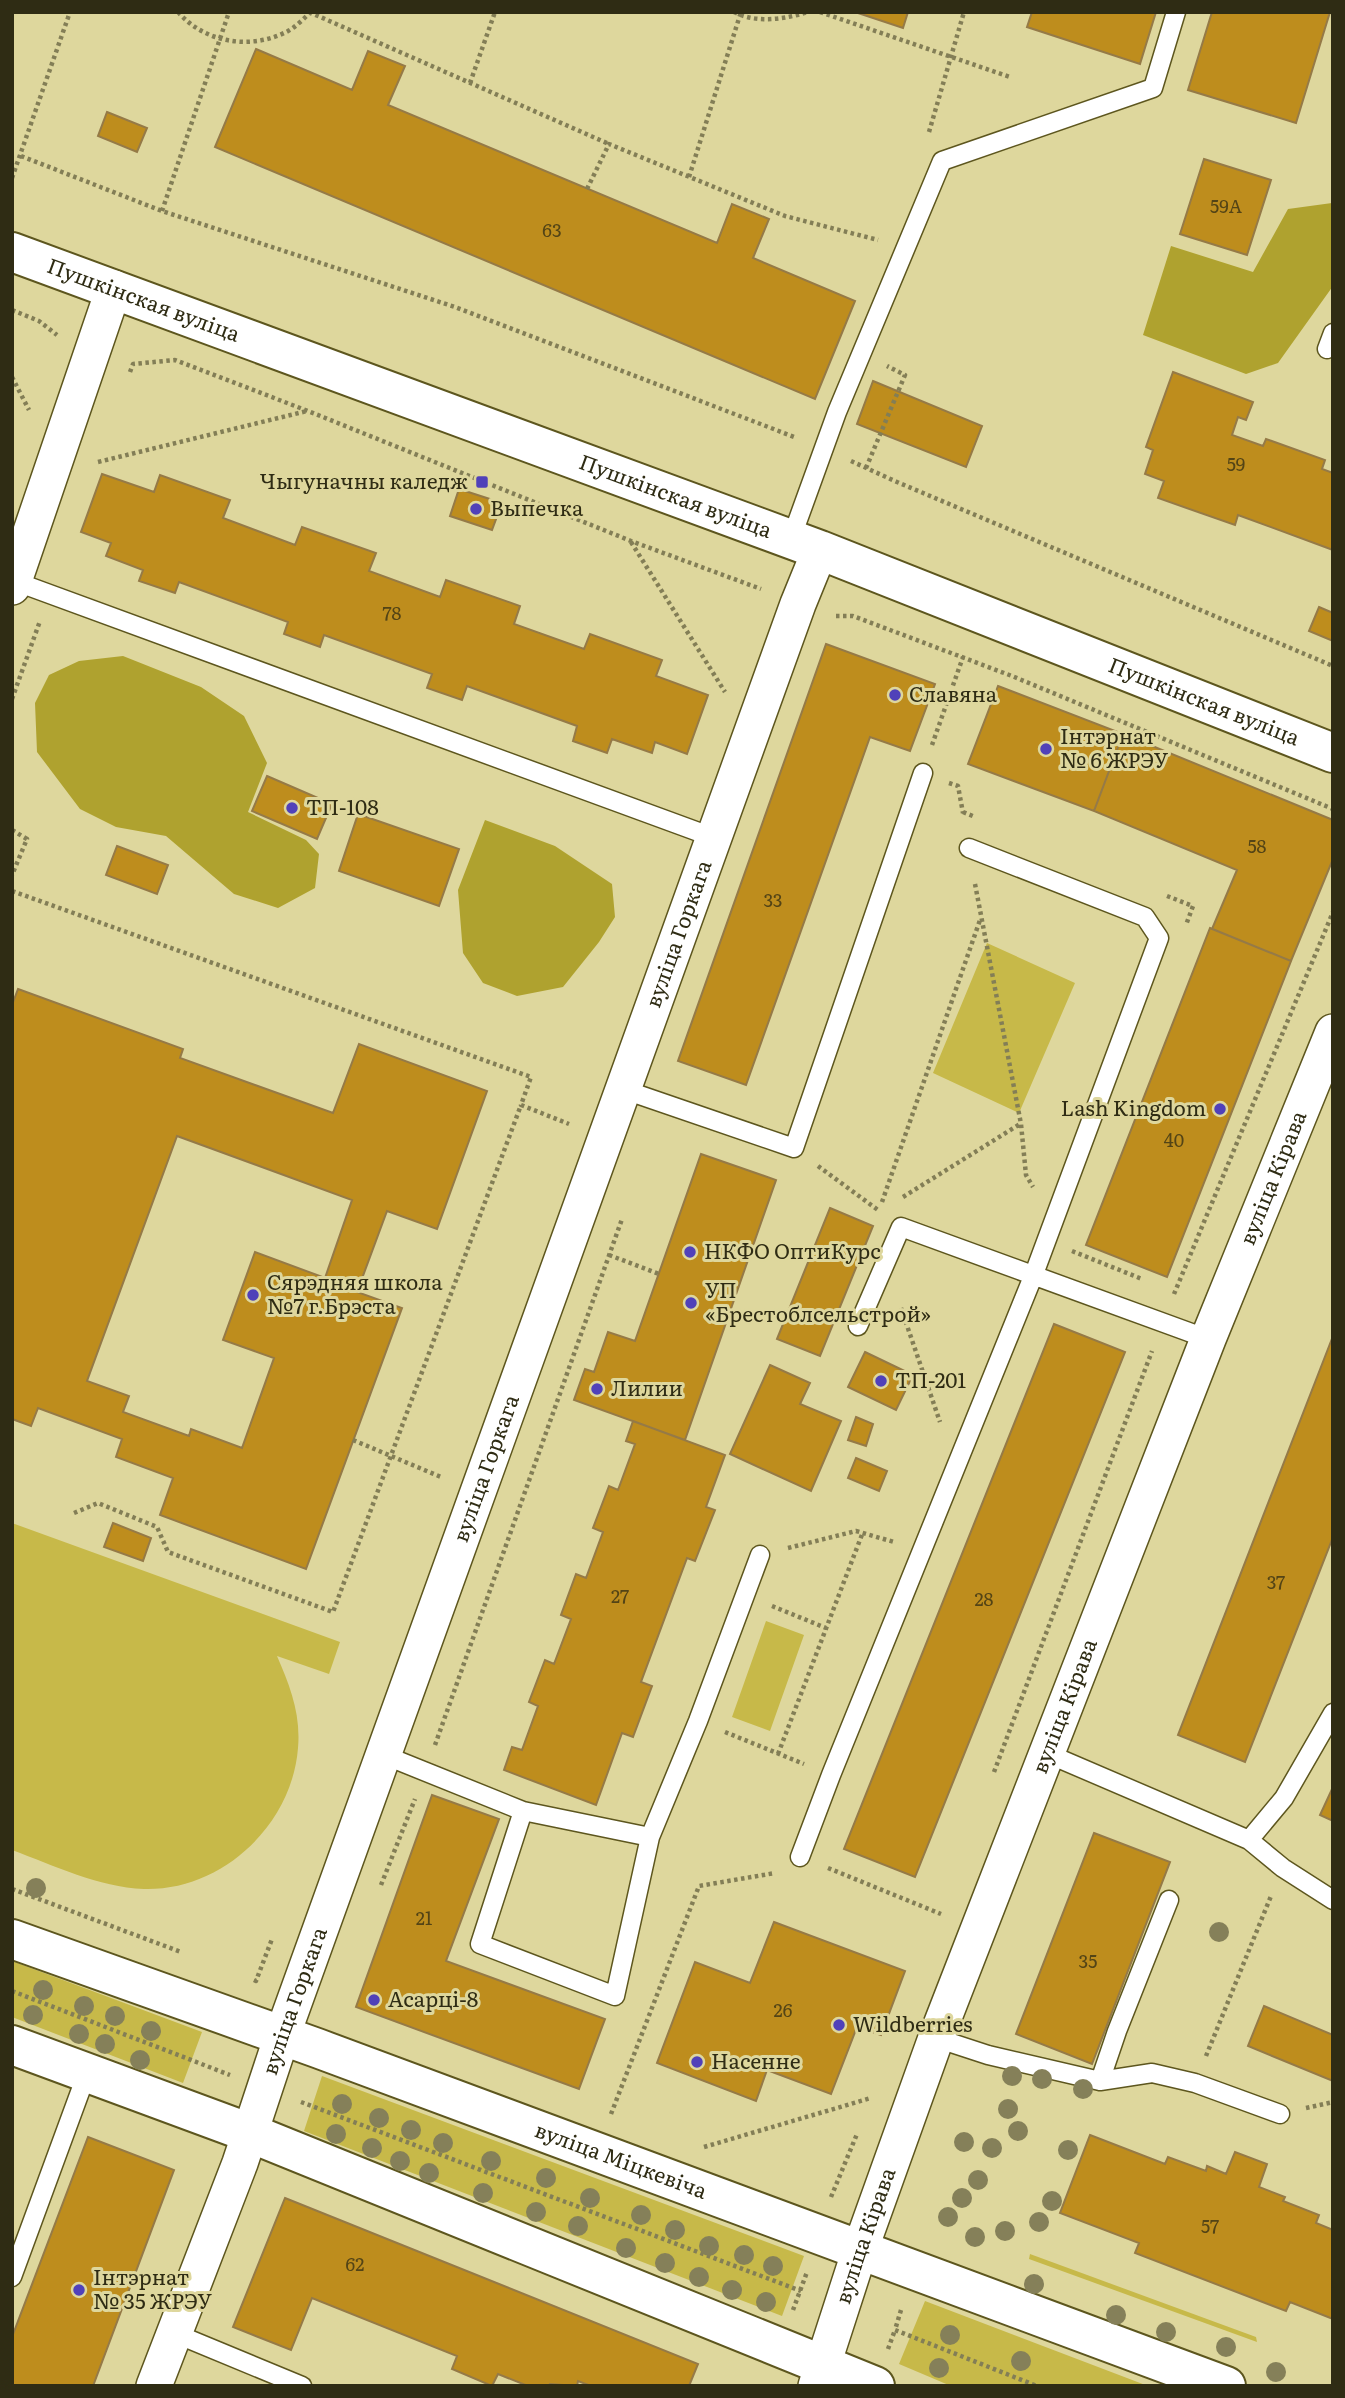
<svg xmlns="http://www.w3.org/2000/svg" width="1345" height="2398" font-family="Literata,serif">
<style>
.green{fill:#c7b949}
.forest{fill:#afa22f}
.building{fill:#be8d1d;stroke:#957a47;stroke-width:2;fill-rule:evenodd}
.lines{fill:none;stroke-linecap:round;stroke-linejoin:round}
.service-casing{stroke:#5d561e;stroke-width:21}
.minor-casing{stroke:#5d561e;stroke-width:38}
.tertiary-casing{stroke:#5d561e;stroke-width:42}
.secondary-casing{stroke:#5d561e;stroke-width:42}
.path{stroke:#837e56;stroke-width:4.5;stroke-dasharray:3.5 3.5;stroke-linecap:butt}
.service{stroke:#fff;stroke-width:18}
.minor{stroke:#fff;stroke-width:35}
.tertiary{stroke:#fff;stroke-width:38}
.secondary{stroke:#fff;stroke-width:38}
.tree{fill:#858059}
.poi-dot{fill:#5041b9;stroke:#ded79d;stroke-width:2.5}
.labels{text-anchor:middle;stroke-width:6;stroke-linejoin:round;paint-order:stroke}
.number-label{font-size:18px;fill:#534416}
.street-label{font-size:21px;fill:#2f2c14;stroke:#ded79d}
.poi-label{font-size:21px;fill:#2f2c14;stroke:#ded79d;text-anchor:start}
</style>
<rect width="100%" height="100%" fill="#ded79d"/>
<!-- green -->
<path class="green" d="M987,943L1075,983L1019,1113L933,1073Z
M12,1523L340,1642L329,1674L277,1656C290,1686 301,1714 298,1748C292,1825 222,1891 144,1889C98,1887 55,1866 12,1850Z
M766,1621L804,1635L770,1731L732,1717Z
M12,1961L202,2032L183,2083L12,2017Z
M322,2076L804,2256L782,2316L304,2131Z
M1030,2254L1256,2337L1257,2342L1029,2259Z
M925,2301L1148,2386H951L899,2364Z"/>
<!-- forest -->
<path class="forest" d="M1333,201V286L1278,363L1246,374L1143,335L1171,246L1253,272L1288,209L1332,203Z
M123,656L201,687L244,716L267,763L248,812L306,840L319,854L315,888L278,908L234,894L166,836L116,827L80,809L37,752L35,703L49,675L79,661Z
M485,820L555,846L612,884L615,917L599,942L563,987L517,996L483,983L463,953L458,890Z"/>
<!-- building -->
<path class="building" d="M855,12H908L903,28Z
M1032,12H1156L1140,64L1027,27Z
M1212,12H1330L1296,123L1188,90Z
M256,49L352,90L368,51L405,66L388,105L717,243L732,204L769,219L753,258L855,301L815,399L215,147Z
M107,112L147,128L137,152L98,136Z
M1204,159L1271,180L1247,255L1180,234Z
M1173,372L1253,402L1246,420L1238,417L1232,435L1263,446L1266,439L1325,460L1322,469L1333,473V550L1238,515L1235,525L1158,498L1164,481L1145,474L1153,450L1146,447Z
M873,381L982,426L966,467L857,424Z
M102,474L154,492L160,475L230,500L223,518L295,545L302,527L376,553L369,571L440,597L446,580L520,606L514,624L584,649L590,634L662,660L656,676L708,695L687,754L655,742L652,753L612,739L607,753L573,741L577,726L467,686L462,700L427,688L432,674L324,635L320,647L284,634L288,622L179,582L175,593L139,581L143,570L106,556L111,543L81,532Z
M459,489L502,503L492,530L450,516Z
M1319,607L1333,613V641L1309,631Z
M826,644L935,684L910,751L870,737L746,1085L678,1061Z
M998,686L1123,734L1094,811L968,764Z
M1123,734L1333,820V859L1291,961L1212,929L1237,870L1094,811Z
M267,776L332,804L317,839L252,811Z
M358,814L459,849L439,906L339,871Z
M117,846L168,865L157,894L106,875Z
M1210,928L1291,961L1167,1277L1086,1245Z
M18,989L183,1049L180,1058L333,1113L359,1044L487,1091L437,1229L387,1211L357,1292L402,1308L306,1569L160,1515L173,1478L116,1457L122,1439L38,1408L31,1426L12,1419V1005ZM177,1136L352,1200L325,1278L255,1252L223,1340L274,1358L242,1448L191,1429L189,1436L123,1412L129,1396L87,1381Z
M701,1154L776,1180L685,1440L574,1400L585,1369L594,1372L608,1332L635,1341Z
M830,1208L873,1226L820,1356L777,1339Z
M1054,1324L1125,1352L915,1877L844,1849Z
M1333,1336V1537L1245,1762L1178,1735Z
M865,1352L913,1375L896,1410L848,1387Z
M770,1365L810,1383L800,1404L841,1421L811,1491L730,1454Z
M856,1417L873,1424L866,1446L848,1440Z
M633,1421L725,1455L706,1507L715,1510L695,1561L687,1558L641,1682L652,1686L633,1737L622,1733L596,1805L504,1770L512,1747L522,1750L538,1706L529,1702L545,1660L554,1664L571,1619L561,1615L576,1574L586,1578L603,1532L593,1528L609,1486L618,1490L635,1444L626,1441Z
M856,1458L887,1471L879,1491L848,1478Z
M113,1523L151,1538L143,1561L104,1547Z
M1333,1787V1821L1320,1815Z
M432,1795L499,1819L446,1961L605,2019L579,2089L356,2007Z
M1094,1833L1170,1862L1092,2064L1016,2034Z
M774,1922L905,1971L881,2035L857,2027L831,2094L767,2070L756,2101L657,2063L695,1962L750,1983Z
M1264,2006L1333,2035V2081L1248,2046Z
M1090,2135L1165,2164L1168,2157L1206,2171L1207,2166L1226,2174L1235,2152L1267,2164L1259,2187L1285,2197L1283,2201L1319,2215L1316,2223L1333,2230V2319L1290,2302L1286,2311L1135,2253L1139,2243L1060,2213Z
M88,2137L174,2170L93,2386H12V2337Z
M285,2198L698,2364L689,2386H591L578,2381L577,2386L550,2384L549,2386H528L498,2374L492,2386L452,2369L457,2356L312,2298L291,2350L233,2327Z"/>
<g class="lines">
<!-- service casing -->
<g class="service-casing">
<path id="service" d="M1327,349L1333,333
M791,539L837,412L942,161L1153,88L1176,12
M14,581L715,838
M625,1090L794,1148L923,773
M858,1326L901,1227L1208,1339
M1046,1753L1249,1840L1283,1868L1333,1900
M384,1755L523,1811L650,1837L698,1721L760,1555
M523,1811L480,1944L615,1996L650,1837
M1249,1840L1284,1798L1333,1713
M800,1857L831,1775L1034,1274L1159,938L1145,917L969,848
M936,2038L988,2055L1100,2081L1152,2073L1195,2083L1280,2114
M1100,2081L1117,2031L1169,1900
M12,2277L87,2073
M174,2333L302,2386"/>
</g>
<!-- minor casing -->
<g class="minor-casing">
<g id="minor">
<path d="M12,587L114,288"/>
<path id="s1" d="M154,2386L240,2163L282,2036L798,604L820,550"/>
<path id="s2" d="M816,2386L860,2250L936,2038L1208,1339L1333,1032"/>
</g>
</g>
<!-- tertiary casing -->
<g class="tertiary-casing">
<g id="tertiary">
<path id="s3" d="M12,1939L317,2048L1226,2386"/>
<path d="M12,2045L250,2133L875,2386"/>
</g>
</g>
<!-- secondary casing -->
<g class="secondary-casing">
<g id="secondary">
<path id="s4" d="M12,252L820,550L1333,753"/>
</g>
</g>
<!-- path -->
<path class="path" d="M178,12C204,42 248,50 284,33C294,29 302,20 310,13
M309,12L609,144
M734,12C757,24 785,19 808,12
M820,12L1010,77
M470,83L495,12
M929,132L964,12
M21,156L162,211L455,307L797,438
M689,177L741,12
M12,178L70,12
M587,189L609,144L785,216L878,240
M162,211L229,12
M12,310L39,321L57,335
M130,372L133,364L175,360L308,411L631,541L761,589
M12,377L29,410
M851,461L897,482L1333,666
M98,462L307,411
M866,468L905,375L887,366
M631,542L725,692
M836,616H853L1012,676L1333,809
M12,699L40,621
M932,745L963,657
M949,783L958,786L963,813
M963,812L975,817
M12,830L27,839L12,875
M975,884L1021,1124L1026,1175L1033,1187
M12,891L531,1077L521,1105L569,1124
M1167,896L1193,906L1186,925
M818,1166L878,1210
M903,1197L1020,1124
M882,1202L980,920
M1072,1251L1142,1279
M609,1255L659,1274
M1174,1294L1333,912
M901,1308L940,1422
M353,1440L441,1477
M74,1513L98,1503L157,1527L168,1552L333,1612L521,1105
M788,1548L856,1531L894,1542
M772,1606L826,1628
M725,1732L804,1764
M435,1745L622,1219
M778,1754L863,1532
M994,1772L1152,1351
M828,1868L941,1914
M381,1885L415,1799
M12,1889L181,1952
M254,1980L256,1981L272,1939
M12,1991L230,2075
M1206,2056L1271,1896
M301,2102L801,2291
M1306,2108L1333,2102
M611,2114L699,1886L775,1873
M704,2147L871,2098
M831,2197L857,2134
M793,2310L807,2272
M901,2310L895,2330L1037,2386
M888,2349L895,2330"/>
<!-- service -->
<use href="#service" class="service"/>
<!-- minor -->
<use href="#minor" class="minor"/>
<!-- tertiary -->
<use href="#tertiary" class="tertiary"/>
<!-- secondary -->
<use href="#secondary" class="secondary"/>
</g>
<!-- trees -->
<g class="tree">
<circle cx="36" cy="1888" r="10"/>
<circle cx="1219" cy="1932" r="10"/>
<circle cx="43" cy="1990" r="10"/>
<circle cx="84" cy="2006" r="10"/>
<circle cx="33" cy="2015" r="10"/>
<circle cx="115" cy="2016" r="10"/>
<circle cx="151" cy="2031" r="10"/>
<circle cx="79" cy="2034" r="10"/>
<circle cx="105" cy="2044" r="10"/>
<circle cx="140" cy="2060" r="10"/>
<circle cx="1012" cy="2076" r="10"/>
<circle cx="1042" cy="2079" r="10"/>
<circle cx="1083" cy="2089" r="10"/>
<circle cx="342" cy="2104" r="10"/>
<circle cx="1008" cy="2109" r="10"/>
<circle cx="379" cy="2118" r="10"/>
<circle cx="411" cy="2130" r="10"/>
<circle cx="1018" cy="2131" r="10"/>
<circle cx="336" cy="2134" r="10"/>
<circle cx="964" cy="2142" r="10"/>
<circle cx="443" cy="2143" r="10"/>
<circle cx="372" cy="2148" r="10"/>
<circle cx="992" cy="2148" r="10"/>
<circle cx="1068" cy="2150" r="10"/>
<circle cx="400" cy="2161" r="10"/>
<circle cx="491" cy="2161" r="10"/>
<circle cx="429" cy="2173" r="10"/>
<circle cx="546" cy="2178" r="10"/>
<circle cx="978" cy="2180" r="10"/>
<circle cx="483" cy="2193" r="10"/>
<circle cx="590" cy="2198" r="10"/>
<circle cx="962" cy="2198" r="10"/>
<circle cx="1052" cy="2201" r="10"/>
<circle cx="536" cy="2212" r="10"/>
<circle cx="641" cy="2215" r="10"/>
<circle cx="948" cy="2217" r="10"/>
<circle cx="1039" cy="2222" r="10"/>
<circle cx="578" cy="2226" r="10"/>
<circle cx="675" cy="2230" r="10"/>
<circle cx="1005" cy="2231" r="10"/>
<circle cx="975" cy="2237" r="10"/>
<circle cx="709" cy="2246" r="10"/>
<circle cx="626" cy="2248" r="10"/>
<circle cx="744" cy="2255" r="10"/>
<circle cx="665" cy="2263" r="10"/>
<circle cx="773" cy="2266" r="10"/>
<circle cx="699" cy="2277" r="10"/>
<circle cx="1034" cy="2284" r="10"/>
<circle cx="732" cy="2290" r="10"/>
<circle cx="766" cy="2302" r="10"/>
<circle cx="1116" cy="2315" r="10"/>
<circle cx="1166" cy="2332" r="10"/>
<circle cx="950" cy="2335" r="10"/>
<circle cx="1226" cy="2347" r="10"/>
<circle cx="1021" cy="2361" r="10"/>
<circle cx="939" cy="2368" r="10"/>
<circle cx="1276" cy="2372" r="10"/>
</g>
<!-- markers -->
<g class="poi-dot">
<rect x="475" y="475" width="14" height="14" rx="3.5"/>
<circle cx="476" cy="509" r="7"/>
<circle cx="895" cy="695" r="7"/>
<circle cx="1046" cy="749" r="7"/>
<circle cx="292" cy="808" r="7"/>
<circle cx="1220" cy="1109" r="7"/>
<circle cx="690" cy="1252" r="7"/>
<circle cx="253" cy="1295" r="7"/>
<circle cx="691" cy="1303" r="7"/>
<circle cx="881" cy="1381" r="7"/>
<circle cx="597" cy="1389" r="7"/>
<circle cx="374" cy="2000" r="7"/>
<circle cx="839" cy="2025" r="7"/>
<circle cx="697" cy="2062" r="7"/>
<circle cx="79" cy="2290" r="7"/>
</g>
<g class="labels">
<!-- number labels -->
<g class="number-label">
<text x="1226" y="213">59А</text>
<text x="552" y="237">63</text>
<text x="1236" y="471">59</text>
<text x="392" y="620">78</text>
<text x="1257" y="853">58</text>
<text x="773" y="907">33</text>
<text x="1174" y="1147">40</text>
<text x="1276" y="1589">37</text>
<text x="620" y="1603">27</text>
<text x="984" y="1606">28</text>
<text x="424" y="1925">21</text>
<text x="1088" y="1968">35</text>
<text x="783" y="2017">26</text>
<text x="1210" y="2233">57</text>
<text x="355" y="2271">62</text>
</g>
<!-- street labels -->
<g class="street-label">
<text dy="7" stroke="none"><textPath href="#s4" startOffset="140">Пушкінская вуліца</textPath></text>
<text dy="7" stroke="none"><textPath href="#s4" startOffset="707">Пушкінская вуліца</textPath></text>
<text dy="7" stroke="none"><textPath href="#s4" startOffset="1274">Пушкінская вуліца</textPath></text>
<text dy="7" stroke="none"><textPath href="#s1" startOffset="1544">вуліца Горкага</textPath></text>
<text dy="7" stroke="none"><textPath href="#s2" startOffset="1292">вуліца Кірава</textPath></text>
<text dy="7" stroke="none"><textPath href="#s1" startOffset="976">вуліца Горкага</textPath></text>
<text dy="7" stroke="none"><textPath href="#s2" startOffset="724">вуліца Кірава</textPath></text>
<text dy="7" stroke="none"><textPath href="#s1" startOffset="410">вуліца Горкага</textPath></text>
<text dy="7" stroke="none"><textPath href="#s3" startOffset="648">вуліца Міцкевіча</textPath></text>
<text dy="7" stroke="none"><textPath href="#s2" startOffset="158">вуліца Кірава</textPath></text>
</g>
<!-- poi labels -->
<g class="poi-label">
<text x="468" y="489" text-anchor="end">Чыгуначны каледж</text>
<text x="490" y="516">Выпечка</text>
<text x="909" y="702">Славяна</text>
<text x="1060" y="744">Інтэрнат<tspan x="1060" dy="24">№ 6 ЖРЭУ</tspan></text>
<text x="306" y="815">ТП-108</text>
<text x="1206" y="1116" text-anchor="end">Lash Kingdom</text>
<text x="704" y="1259">НКФО ОптиКурс</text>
<text x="267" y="1290">Сярэдняя школа<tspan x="267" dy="24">№7 г.Брэста</tspan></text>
<text x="705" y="1298">УП<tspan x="705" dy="24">«Брестоблсельстрой»</tspan></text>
<text x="895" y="1388">ТП-201</text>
<text x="611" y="1396">Лилии</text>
<text x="388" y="2007">Асарці-8</text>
<text x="853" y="2032">Wildberries</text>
<text x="711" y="2069">Насенне</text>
<text x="93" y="2285">Інтэрнат<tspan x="93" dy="24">№ 35 ЖРЭУ</tspan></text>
</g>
</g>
<!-- border -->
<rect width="1345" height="2398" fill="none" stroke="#2f2c14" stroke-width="28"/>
</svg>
